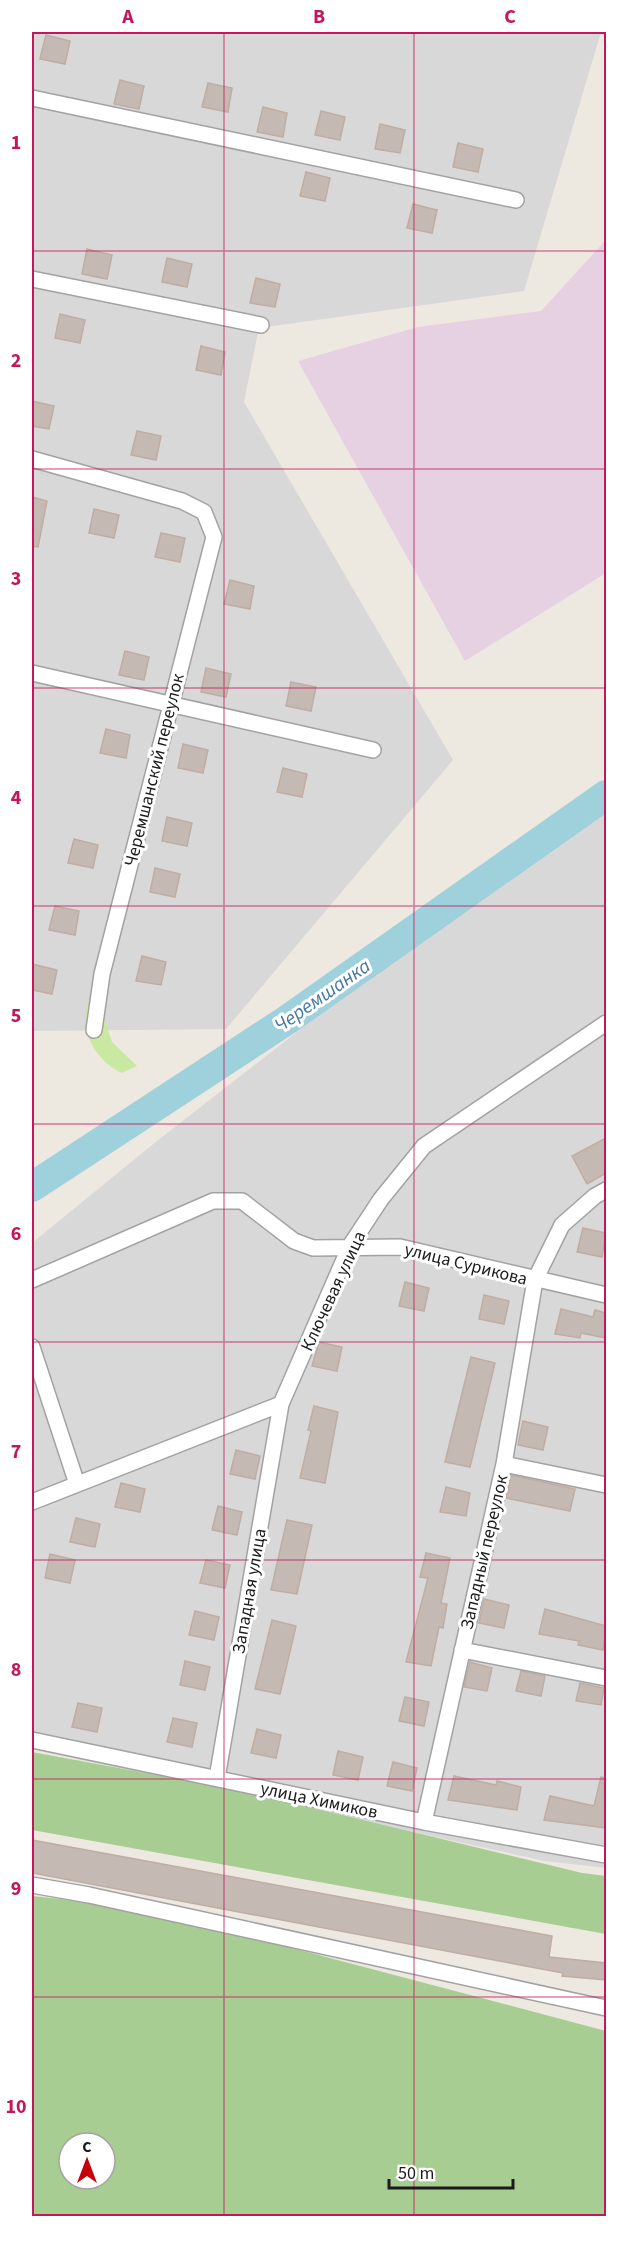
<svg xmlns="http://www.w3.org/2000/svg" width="638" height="2248" font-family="'Source Sans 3',sans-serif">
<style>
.residential{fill:#d9d8d8}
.industrial{fill:#e6d1e3}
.grass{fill:#c9e9a3}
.forest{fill:#a7cd93;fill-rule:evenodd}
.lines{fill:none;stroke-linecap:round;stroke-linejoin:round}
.river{stroke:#9ed1dc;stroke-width:30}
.building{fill:#c4bab3;stroke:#bfada2;stroke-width:1.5}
.street-casing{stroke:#a2a2a2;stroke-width:18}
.street{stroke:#fff;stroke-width:15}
.grid{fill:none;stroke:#c2185b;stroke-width:1.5;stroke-opacity:0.55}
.labels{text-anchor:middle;stroke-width:6;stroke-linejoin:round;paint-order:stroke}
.street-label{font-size:18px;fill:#1b1b1b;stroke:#fff}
.water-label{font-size:20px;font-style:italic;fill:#4378a3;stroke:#fff}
.neatline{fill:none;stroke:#c2185b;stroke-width:2}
.grid-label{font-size:20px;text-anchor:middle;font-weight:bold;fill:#c2185b}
</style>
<rect width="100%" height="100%" fill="#ede8e0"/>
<!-- residential -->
<path class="residential" d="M32,32H601L524,291L259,328L244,402L453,760L226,1029L32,1031Z
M606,791V1868L545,1861L32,1749V1243L157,1141Z"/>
<!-- industrial -->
<path class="industrial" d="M606,240V573L465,661L298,361L418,327L541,311Z"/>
<!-- grass -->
<path class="grass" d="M95,989L112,1042L137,1066L122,1073C91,1058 73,1020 95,989Z"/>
<!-- forest -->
<path class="forest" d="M32,1752L243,1791L582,1873L606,1876V1934L32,1830Z
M32,1896L137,1907L606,2031V2216H32ZM69,2143H105V2179H69Z"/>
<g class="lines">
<!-- river -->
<path class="river" d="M32,1187L287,1020L606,795"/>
</g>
<!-- building -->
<path class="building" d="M46,35L70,41L65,64L40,59Z
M120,80L144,86L139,109L114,104Z
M208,83L232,88L228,112L202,107Z
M263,107L287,113L283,137L257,132Z
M321,111L345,117L340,140L315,135Z
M380,124L405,130L400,153L375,149Z
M458,143L483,149L478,172L453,167Z
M306,172L330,178L325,201L300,196Z
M413,204L437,210L432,233L407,228Z
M87,249L112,255L107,279L82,274Z
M167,258L192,264L187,287L162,282Z
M256,278L280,284L275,307L250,303Z
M60,314L85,320L80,343L55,338Z
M201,346L225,352L221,375L196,370Z
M32,401L54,406L49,429L32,426Z
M137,431L161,436L156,460L131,455Z
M32,497L47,501L38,547L32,546Z
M94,509L119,515L114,538L89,533Z
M161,533L185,538L180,562L155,557Z
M230,580L254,586L250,609L224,604Z
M125,651L149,657L144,680L119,675Z
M206,668L231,674L226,697L201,692Z
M291,682L316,687L311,711L286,706Z
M106,729L130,735L126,758L100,753Z
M183,744L208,750L203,773L178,768Z
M283,768L307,774L302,797L277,792Z
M167,817L192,823L187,846L162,841Z
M74,839L98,845L93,868L68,863Z
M155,868L180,874L175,897L150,892Z
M55,906L79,911L75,935L49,930Z
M142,956L166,962L161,985L136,981Z
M32,964L57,970L52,994L32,990Z
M606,1138V1173L587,1184L572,1156Z
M583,1228L606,1233L602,1257L577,1252Z
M405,1282L429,1288L424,1311L399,1306Z
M484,1295L509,1301L504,1324L479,1319Z
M561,1309L593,1317L595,1310L606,1313V1338L581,1333L580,1338L555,1334Z
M319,1342L342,1347L337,1371L312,1366Z
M471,1357L495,1363L470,1467L445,1462Z
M314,1406L338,1412L325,1483L300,1478L311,1431L308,1430Z
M523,1421L548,1427L543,1450L518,1445Z
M236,1450L260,1456L255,1479L230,1474Z
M511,1475L575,1489L570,1511L506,1498Z
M121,1483L145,1489L140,1512L115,1507Z
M446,1487L470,1493L466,1516L440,1512Z
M218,1506L242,1512L237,1535L212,1530Z
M76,1518L100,1524L95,1547L70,1542Z
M287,1520L312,1525L297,1594L271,1590Z
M426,1553L450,1558L441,1603L447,1604L443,1628L439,1627L431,1666L406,1662L428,1578L420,1577Z
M50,1554L75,1560L70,1583L45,1578Z
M206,1560L230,1565L225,1588L200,1583Z
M484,1599L509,1605L504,1628L479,1623Z
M545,1609L606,1626L603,1650L578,1645L579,1641L539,1634Z
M195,1611L219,1617L214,1640L189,1635Z
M272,1620L296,1626L280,1694L255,1689Z
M185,1661L210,1667L205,1690L180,1685Z
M470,1662L492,1668L487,1691L464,1687Z
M521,1671L545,1676L541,1696L516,1691Z
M580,1683L604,1688L601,1705L576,1701Z
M405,1697L429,1702L424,1726L399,1721Z
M78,1703L102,1708L97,1732L72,1727Z
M173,1718L197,1723L192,1747L167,1742Z
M257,1729L281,1735L276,1758L251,1753Z
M338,1751L363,1757L358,1780L333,1775Z
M393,1762L417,1768L412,1791L387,1786Z
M454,1776L496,1785L497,1781L521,1787L517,1810L448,1800Z
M601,1777L606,1778V1828L544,1820L550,1796L594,1806Z
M32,1840L552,1936L549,1957L606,1963V1980L562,1976L563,1973L32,1873Z"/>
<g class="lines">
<!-- street casing -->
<g class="street-casing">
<path id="street" d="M32,98L516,200
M32,279L261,325
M32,459L182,501L204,512L214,537L102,974L94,1030
M32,673L373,750
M32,1280L213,1201H242L294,1241L313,1248L400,1247L606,1295
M32,1347L77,1484
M504,1464L606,1485
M32,1502L281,1404L350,1246L381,1199L424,1146L606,1023
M462,1650L606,1678
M32,1740L424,1822L606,1855
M217,1778L281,1404
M424,1822L504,1464L535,1280L562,1225L595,1196L606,1190
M32,1885L89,1895L606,2008"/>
</g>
<!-- street -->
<use href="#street" class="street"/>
</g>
<!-- grid -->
<path class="grid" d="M224,32V2216M414,32V2216M32,251H606M32,469H606M32,688H606M32,906H606M32,1124H606M32,1342H606M32,1560H606M32,1779H606M32,1997H606"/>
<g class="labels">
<!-- street labels -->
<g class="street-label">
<text transform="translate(154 770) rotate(-76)" y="6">Черемшанский переулок</text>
<text transform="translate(466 1264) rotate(14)" y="6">улица Сурикова</text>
<text transform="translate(333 1291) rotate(-65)" y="6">Ключевая улица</text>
<text transform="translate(484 1552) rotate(-77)" y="6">Западный переулок</text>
<text transform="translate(249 1591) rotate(-80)" y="6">Западная улица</text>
<text transform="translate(319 1800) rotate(12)" y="6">улица Химиков</text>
</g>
<!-- water labels -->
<g class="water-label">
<text transform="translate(322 995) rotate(-35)" y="7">Черемшанка</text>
</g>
</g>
<!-- border -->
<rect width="638" height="2248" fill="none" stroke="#ffffff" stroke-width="66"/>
<!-- north arrow -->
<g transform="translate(87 2161)"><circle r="28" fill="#ffffff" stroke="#a4a4a4" stroke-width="1.5"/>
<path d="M0-4.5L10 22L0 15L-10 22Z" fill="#c50009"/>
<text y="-9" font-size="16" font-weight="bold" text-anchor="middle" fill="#1b1b1b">С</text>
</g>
<!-- scale -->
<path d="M389 2179v9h124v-9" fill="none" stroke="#1b1b1b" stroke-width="3"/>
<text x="398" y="2179" font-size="18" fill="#1b1b1b" stroke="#ffffff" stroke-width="4.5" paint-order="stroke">50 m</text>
<rect x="33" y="33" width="572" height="2182" class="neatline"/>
<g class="grid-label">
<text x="128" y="23">A</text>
<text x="319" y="23">B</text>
<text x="510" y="23">C</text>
<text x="16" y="149">1</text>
<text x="16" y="367">2</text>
<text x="16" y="585">3</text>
<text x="16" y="804">4</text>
<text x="16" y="1022">5</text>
<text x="16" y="1240">6</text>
<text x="16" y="1458">7</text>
<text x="16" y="1676">8</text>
<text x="16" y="1895">9</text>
<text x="16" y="2113">10</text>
</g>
</svg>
